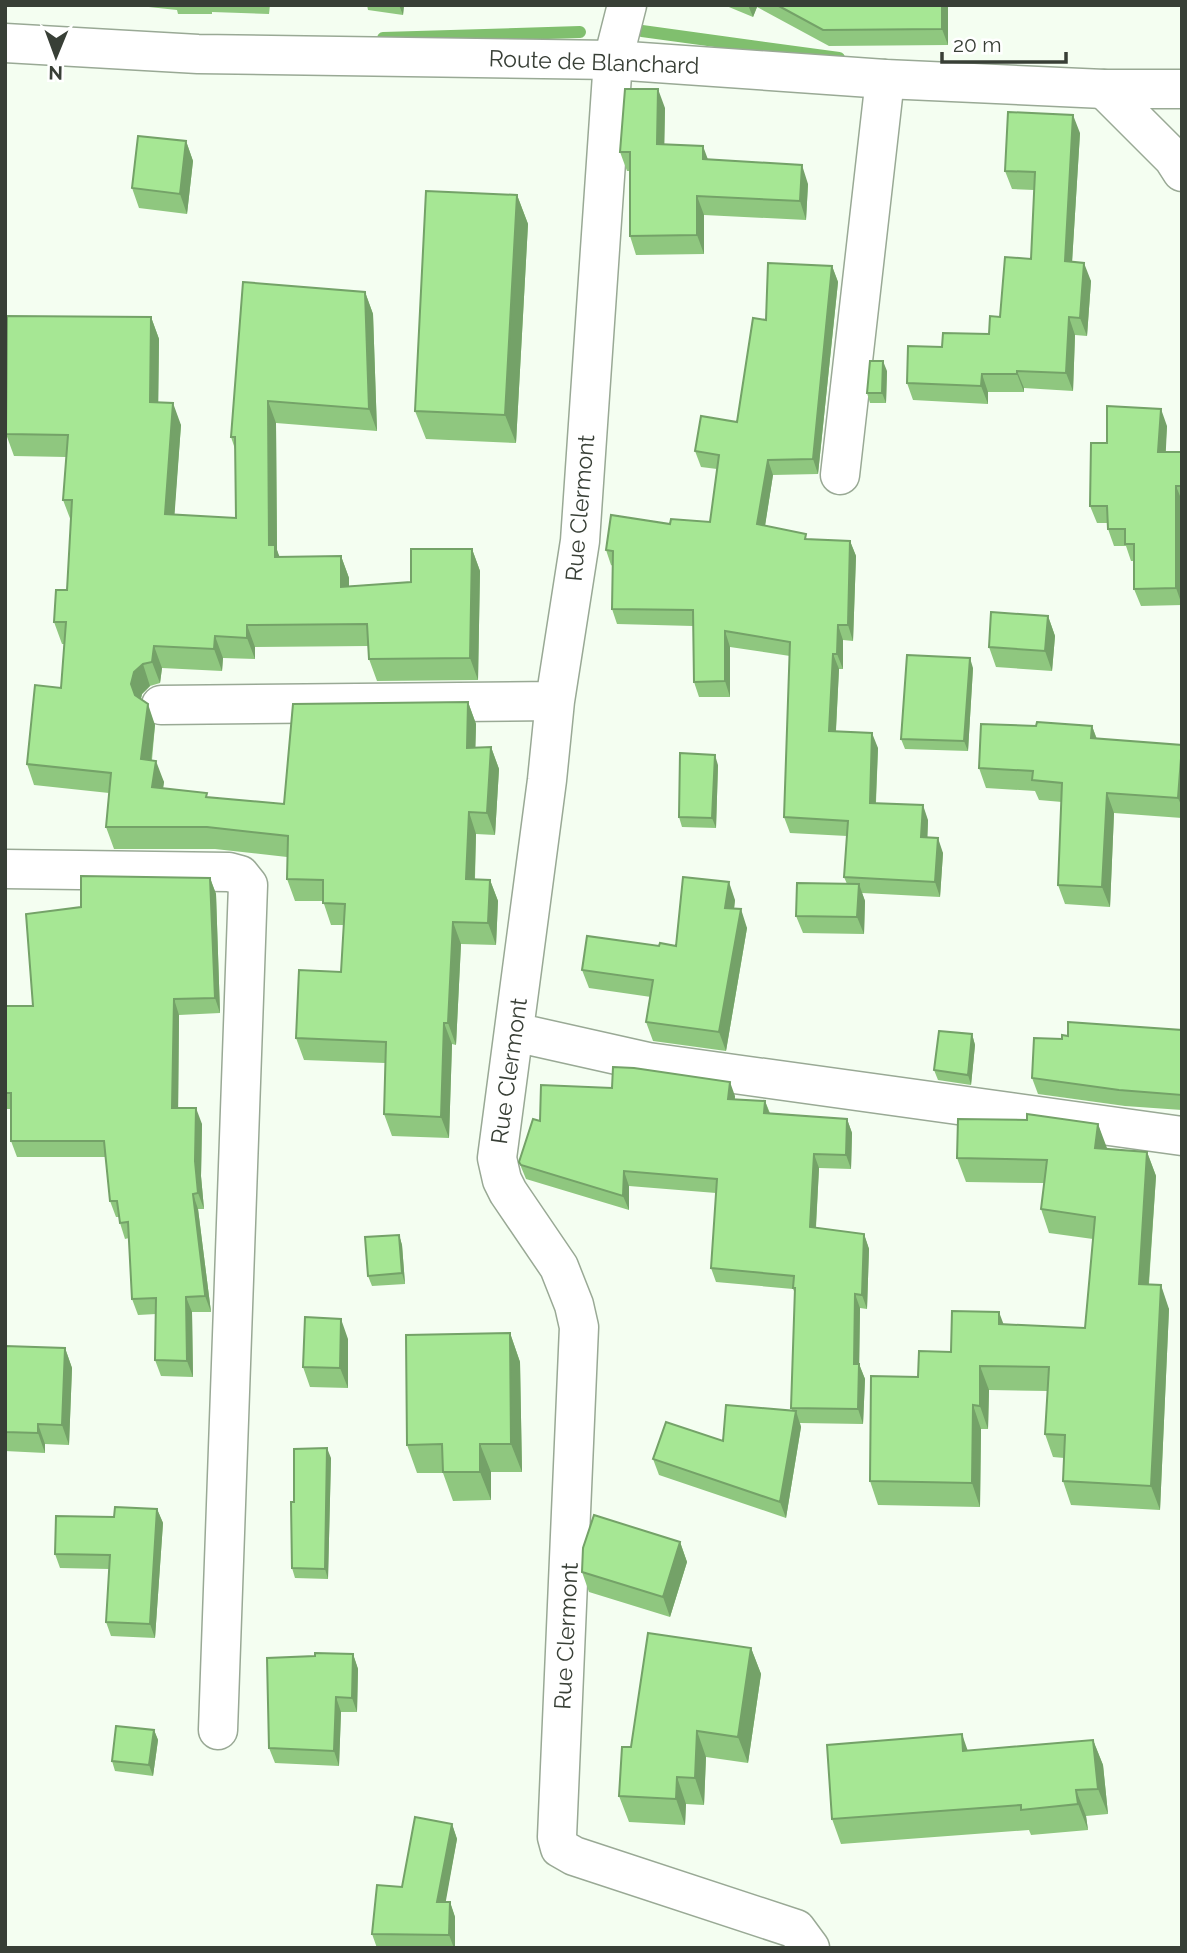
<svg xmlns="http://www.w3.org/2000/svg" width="1187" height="1953" font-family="Raleway,sans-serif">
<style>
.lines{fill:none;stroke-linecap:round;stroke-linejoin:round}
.stream{stroke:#80bf6e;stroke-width:12}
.street-casing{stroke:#99a995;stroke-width:41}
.secondary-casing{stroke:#99a995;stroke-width:41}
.street{stroke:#fff;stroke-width:38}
.secondary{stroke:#fff;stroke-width:38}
.wall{fill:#8fc77f}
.shaded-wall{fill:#74a268}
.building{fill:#a6e794;stroke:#74a268;stroke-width:2}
.labels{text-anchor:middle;stroke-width:5;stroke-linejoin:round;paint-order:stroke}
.street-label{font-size:23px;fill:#383f36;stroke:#fff}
</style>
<rect width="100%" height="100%" fill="#f4fef1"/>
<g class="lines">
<!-- stream -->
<path class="stream" d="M642,31L839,58
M383,38L580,32"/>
<!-- street casing -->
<g class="street-casing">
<path id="street" d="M627,5L613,60L580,541L555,701L547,780L497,1158L502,1180L508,1192L559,1267L574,1305L579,1327L557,1837L560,1848L574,1856L796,1929L810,1948
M1104,89L1173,158L1182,172
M840,475L885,79
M161,705L555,701
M5,869L229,872L240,875L248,885L218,1730
M514,1032L648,1062L1182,1136"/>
</g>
<!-- secondary casing -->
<g class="secondary-casing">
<path id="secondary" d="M5,43L198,54L613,60L885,79L1104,89H1182"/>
</g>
<!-- street -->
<use href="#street" class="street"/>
<!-- secondary -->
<use href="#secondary" class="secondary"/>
</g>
<!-- wall -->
<path class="wall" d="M130,5H270L269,14L212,12V14H178L177,10Z
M367,5H404L403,15L368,10Z
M724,5H948V45L829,46L757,7L753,17Z
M665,108L664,144L708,160L808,184L806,220L704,215V254L636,255L630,236V171H627L620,152Z
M1080,133L1072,262L1091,281L1087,336L1075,335L1073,391L1024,388V392H988V404L913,400L907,383L942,347L989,334L1000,317L1031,259L1034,190L1012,189L1005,171Z
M186,141L193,161L187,214L139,208L132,188Z
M517,195L528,224L516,443L426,439L415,411Z
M832,266L838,282L818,474L773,475L765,525L808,539L850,541L856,556L853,641L843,640V669H839L836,731L878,748L876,803L928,820L927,837L943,853L940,897L862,893L865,901L864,934L803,933L796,916L847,884L844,877L847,836L790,833L784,817L790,656L730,647V697H699L694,682L693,626L617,624L612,609L613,566L611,565L606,550L670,524L710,522L717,469L701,467L695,451L737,422L766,320Z
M365,292L373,314L377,431L276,423L277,550L279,557L341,556L349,578V586L411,582L472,549L480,571L478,680L377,681L369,659L368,646L255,647V659L223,658L222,671L162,668L160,683L150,686L142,694L141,699L155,725L152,760L164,782L163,788L208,797L284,804L468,702L476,724L475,748L491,747L499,769L495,835L476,834L475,879L490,880L498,901L496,945L461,944L456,1045L452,1044L449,1138L392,1136L384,1114L385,1063L304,1060L296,1038L341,972L344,925H331L323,901H295L287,879V857L215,849H114L106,827L109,793L34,785L27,764L61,688L64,644H62L54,622L67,590L71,521L63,500L66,457L14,456L6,434L151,317L159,339L158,403L181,425L174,515L236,518L235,449L231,437Z
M887,371L886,403H870L867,393Z
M1167,426L1165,452H1182V605L1141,606L1134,589V561H1131L1126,546H1114L1108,529V523H1097L1090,506L1107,443Z
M1048,616L1055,636L1052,671L996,667L989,647Z
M973,668L968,751L905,749L901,739Z
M1036,726H1092L1097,739L1182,745V818L1114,813L1110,907L1065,904L1058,885L1062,802L1039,800L1035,791L986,788L979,768Z
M718,765L716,828L682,827L679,817Z
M210,878L216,894L220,1013L179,1015L178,1108L202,1124L201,1176L204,1209H198L211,1312H192L193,1377L161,1376L155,1360L156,1314L138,1315L132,1299L129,1238L125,1239L120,1223L119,1217H116L110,1201L106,1157H17L11,1141V1109H6L5,1106V1006H33L81,907Z
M735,900L734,909L747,928L726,1051L653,1041L646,1022L651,997L589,988L582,970L659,946H676Z
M1182,1030V1110L1125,1106L1038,1094L1032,1078L1062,1039L1068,1036Z
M972,1034L975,1045L971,1085L938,1080L934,1070Z
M735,1096V1099L765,1101L770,1113L847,1119L852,1133L851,1169L819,1168L816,1228L864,1234L869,1249L867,1309L860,1308L859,1364L865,1379L863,1424L800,1423L801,1427L786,1518L659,1475L653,1459L723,1441L792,1410L791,1408L795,1293L793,1289L716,1282L711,1268L716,1193L629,1186V1210L526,1179L519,1162L540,1121Z
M1098,1124L1106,1149L1147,1152L1156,1176L1149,1284L1169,1309L1160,1510L1071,1505L1063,1481L1064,1458L1053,1457L1045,1434L1048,1391L989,1390L988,1429H981L980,1507L878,1505L870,1481L918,1377L951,1352L1004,1324L1085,1328L1093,1239L1049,1233L1041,1209L1044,1183L966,1182L957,1158Z
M399,1235L402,1245L405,1284L372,1286L368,1276Z
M510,1333L520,1362L522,1472H491V1500L453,1501L443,1473H417L407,1445Z
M348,1339V1388L310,1387L303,1367Z
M5,1346L65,1348L72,1368L69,1445L45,1444V1453L5,1451Z
M331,1458L328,1579L295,1578L292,1568L294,1502Z
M157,1509L163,1523L155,1638L111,1636L106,1622L109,1569L60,1568L55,1554L114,1517Z
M680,1542L687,1562L670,1617L589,1592L582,1572Z
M751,1648L761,1674L748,1763L706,1757L704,1805L686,1804L685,1825L629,1822L619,1796L631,1747Z
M353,1654L358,1669L357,1712H341L339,1766L275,1763L269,1748Z
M154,1730L158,1740L153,1776L115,1771L112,1761Z
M1093,1740L1103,1765L1108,1814L1086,1816L1088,1830L1031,1835L1029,1830L841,1844L832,1819L968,1751Z
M452,1824L457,1839L445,1902H450L455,1917V1948H377L372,1934L402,1887Z"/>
<!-- shaded-wall -->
<path class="shaded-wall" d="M399,5H404L403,15Z
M748,5H756L757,7L753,17Z
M942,5H948V45L942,29Z
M658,89L665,108L664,163L657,144Z
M1073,115L1080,133L1071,279L1065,261Z
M186,141L193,161L187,214L180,194Z
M703,146L710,165L703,159Z
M802,165L808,184L806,220L800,201Z
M517,195L528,224L516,443L505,415Z
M697,196L704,215V254L697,235Z
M1084,263L1091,281L1087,336L1080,318Z
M832,266L838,282L818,474L813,459Z
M365,292L373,314L377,431L369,409Z
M151,317L159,339L158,424L150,402Z
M1069,317L1075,335L1073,391L1066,373Z
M883,361L887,371L886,403L882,393Z
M1017,371L1024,388V392L1017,374Z
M982,374L988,392V404L981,386Z
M268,401L276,423L277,550L283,566L282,579L269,545Z
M173,403L181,425L173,536L165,514Z
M1161,409L1167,426L1165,469L1158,452Z
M768,460L773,475L763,539L757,524Z
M1176,486L1182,501V605L1176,588Z
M850,541L856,556L853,641L848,625Z
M472,549L480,571L478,680L470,658Z
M341,556L349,578V608L341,587Z
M1048,616L1055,636L1052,671L1045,651Z
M247,625L255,647V659L247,638Z
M838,625L843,640V669L837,654Z
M725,631L730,647V697L725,681Z
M215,636L223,658L222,671L214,649Z
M154,646L162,668L160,683L152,662Z
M833,654L839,669L835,746L829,731Z
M970,658L973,668L968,751L964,741Z
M143,664L150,686L142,694L139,706L131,684L134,672Z
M468,702L476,724L475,769L467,748Z
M148,704L155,725L149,780L141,759Z
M1092,726L1099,746L1091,738Z
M872,733L878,748L875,818L870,803Z
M491,747L499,769L495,835L487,813Z
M715,755L718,765L716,828L712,818Z
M1182,757V807L1178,798Z
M156,761L164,782L160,808L152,787Z
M1107,793L1114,813L1110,907L1102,887Z
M923,805L928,820L927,852L921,837Z
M469,812L476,834L474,900L466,879Z
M938,838L943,853L940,897L935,882Z
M210,878L216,894L220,1013L215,998Z
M490,880L498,901L496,945L488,923Z
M729,882L735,900L732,926L725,908Z
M859,884L865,901L864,934L857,917Z
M741,909L747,928L726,1051L719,1032Z
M453,922L461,944L456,1045L448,1023Z
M174,999L179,1015L178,1123L172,1108Z
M444,1023L452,1044L449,1138L441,1117Z
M972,1034L975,1045L971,1085L968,1075Z
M730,1082L735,1096L733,1114L728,1099Z
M765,1101L770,1115L764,1113Z
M196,1108L202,1124L201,1176L204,1209L198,1193L195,1161Z
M847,1119L852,1133L851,1169L846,1155Z
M1098,1124L1107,1148L1103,1172L1095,1148Z
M1147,1152L1156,1176L1147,1307L1139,1284Z
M814,1154L819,1168L815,1241L810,1227Z
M624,1171L629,1186V1210L623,1196Z
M193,1194L198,1209L211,1312L205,1296Z
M864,1234L869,1249L867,1309L862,1295Z
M399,1235L402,1245L405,1284L402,1273Z
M1161,1285L1169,1309L1160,1510L1151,1486Z
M855,1294L860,1308L859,1379L854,1364Z
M186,1297L192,1312L193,1377L187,1361Z
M999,1312L1008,1336L999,1324Z
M341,1319L348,1339V1388L340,1368Z
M510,1333L520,1362L522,1472L511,1444Z
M65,1348L72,1368L69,1445L62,1425Z
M859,1364L865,1379L863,1424L858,1409Z
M980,1366L989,1390L988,1429L980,1406Z
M973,1405L981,1429L980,1507L972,1483Z
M796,1411L801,1427L786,1518L780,1502Z
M38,1424L45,1444V1453L38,1433Z
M480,1444L491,1472V1500L480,1472Z
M327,1448L331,1458L328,1579L325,1569Z
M157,1509L163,1523L155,1638L150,1624Z
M680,1542L687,1562L670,1617L663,1597Z
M751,1648L761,1674L748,1763L738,1737Z
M353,1654L358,1669L357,1712L352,1698Z
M336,1697L341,1712L339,1766L334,1751Z
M154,1730L158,1740L153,1776L149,1765Z
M697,1731L706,1757L704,1805L695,1778Z
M962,1734L971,1760L963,1751Z
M1093,1740L1103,1765L1108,1814L1098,1789Z
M677,1777L686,1804L685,1825L676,1799Z
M1076,1790L1086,1816L1088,1830L1078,1804Z
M452,1824L457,1839L443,1917L437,1902Z
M450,1902L455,1917V1948H454L449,1935Z"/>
<!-- building -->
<path class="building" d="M777,5H942V29L823,30Z
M625,89H658L657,144L703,146V159L802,165L800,201L697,196V235L630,236V152H620Z
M1008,112L1073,115L1065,261L1084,263L1080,318L1069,317L1066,373L1017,371V374H982L981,386L907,383L908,346L942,347L943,333L989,334L990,316L1000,317L1005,257L1031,259L1035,172L1005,171Z
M138,136L186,141L180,194L132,188Z
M426,191L517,195L505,415L415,411Z
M768,263L832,266L813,459L768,460L757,524L806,534L805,539L850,541L848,625H838L837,654H833L829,731L872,733L870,803L923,805L921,837L938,838L935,882L844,877L848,821L784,817L790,642L725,631V681L694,682L693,610L612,609L613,551L606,550L611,515L670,524L671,519L710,522L719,455L695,451L701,416L737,422L753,318L766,320Z
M243,282L365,292L369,409L268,401L269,545H275V557L341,556V587L411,582V549H472L470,658L369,659L367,624L247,625V638L215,636L214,649L154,646L152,662L143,664L134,672L131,684L135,695L148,704L141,759L156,761L152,787L207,793L206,797L284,804L293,704L468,702L467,748L491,747L487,813L469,812L466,879L490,880L488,923L453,922L448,1023H444L441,1117L384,1114L386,1042L296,1038L299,970L341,972L345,904L323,903V880L287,879L288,836L207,827H106L111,773L27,764L35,685L61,688L66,622H54L56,590H67L72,500H63L68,435L6,434L7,316L151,317L150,402L173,403L165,514L236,518L235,437H231Z
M870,361H883L882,393H867Z
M1107,406L1161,409L1158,452H1182V486H1176V588L1134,589V544H1125V529H1108L1107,506H1090L1091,443H1107Z
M991,612L1048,616L1045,651L989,647Z
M907,655L970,658L964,741L901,739Z
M1037,722L1092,726L1091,738L1182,745L1178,798L1107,793L1102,887L1058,885L1062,783L1032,780L1033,771L979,768L981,724L1036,726Z
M680,753L715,755L712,818L679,817Z
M81,876L210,878L215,998L174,999L172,1108H196L195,1161L198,1193L193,1194L205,1294V1296L186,1297L187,1361L155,1360L156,1298L132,1299L128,1222L120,1223L117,1201H110L104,1141H11V1093H5V1006H33L26,914L81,907Z
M683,877L729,882L725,908L741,909L719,1032L646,1022L653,980L582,970L587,936L659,946L660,943L676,946Z
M797,883L859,884L857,917L796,916Z
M1068,1022L1182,1030V1095L1119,1090L1032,1078L1034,1038L1062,1039V1035L1068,1036Z
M939,1031L972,1034L968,1075L934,1070Z
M613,1067L634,1068L730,1082L728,1099L765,1101L764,1113L847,1119L846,1155L814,1154L810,1227L864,1234L862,1295L855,1294L854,1364H859L858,1409L791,1408L795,1288H793L794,1276L711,1268L717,1179L624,1171L623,1196L521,1165L519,1162L533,1119L540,1121L541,1085L612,1088Z
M1027,1114L1098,1124L1095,1148L1147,1152L1139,1284L1161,1285L1151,1486L1063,1481L1065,1435L1045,1434L1049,1367L980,1366V1406L973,1405L972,1483L870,1481L871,1376L918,1377L919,1351L951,1352L952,1311L999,1312V1324L1085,1328L1095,1217L1041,1209L1047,1160L957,1158L958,1119L1027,1120Z
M399,1235L402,1273L368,1276L365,1237Z
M305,1317L341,1319L340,1368L303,1367Z
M510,1333L511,1444H480V1472H443L442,1444L407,1445L406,1335Z
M5,1346L65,1348L62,1425L38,1424V1433L5,1432Z
M726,1405L796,1411L780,1502L653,1459L666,1422L723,1441Z
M327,1448L325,1569L292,1568L291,1502H294V1449Z
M115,1507L157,1509L150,1624L106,1622L110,1555L55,1554L56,1516L114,1517Z
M594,1515L680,1542L663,1597L582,1572L583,1548Z
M648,1633L751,1648L738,1737L697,1731L695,1778L677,1777L676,1799L619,1796L622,1747H631Z
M315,1653L353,1654L352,1698L336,1697L334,1751L269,1748L267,1658L315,1656Z
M116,1726L154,1730L149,1765L112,1761Z
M962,1734L963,1751L1093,1740L1098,1789L1076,1790L1078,1804L1021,1810V1805L832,1819L827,1745Z
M415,1817L452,1824L437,1902H450L449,1935L372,1934L377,1885L402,1887Z"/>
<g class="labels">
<!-- street labels -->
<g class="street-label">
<text transform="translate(594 62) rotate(2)" y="8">Route de Blanchard</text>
<text transform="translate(580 508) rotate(-85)" y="8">Rue Clermont</text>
<text transform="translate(509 1071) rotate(-82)" y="8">Rue Clermont</text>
<text transform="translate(566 1636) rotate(-87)" y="8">Rue Clermont</text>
</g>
</g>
<!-- border -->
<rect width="1187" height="1953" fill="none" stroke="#383f36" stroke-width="14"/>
<!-- north arrow -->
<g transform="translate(56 56) rotate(181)" stroke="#ffffff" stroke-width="5" paint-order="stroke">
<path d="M0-5L12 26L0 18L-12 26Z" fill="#383f36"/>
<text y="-10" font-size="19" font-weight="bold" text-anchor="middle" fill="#383f36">N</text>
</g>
<!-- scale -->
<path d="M942 52v10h124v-10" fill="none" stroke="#383f36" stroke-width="3.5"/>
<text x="953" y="52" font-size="21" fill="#383f36" stroke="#ffffff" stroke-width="5" paint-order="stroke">20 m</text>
</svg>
